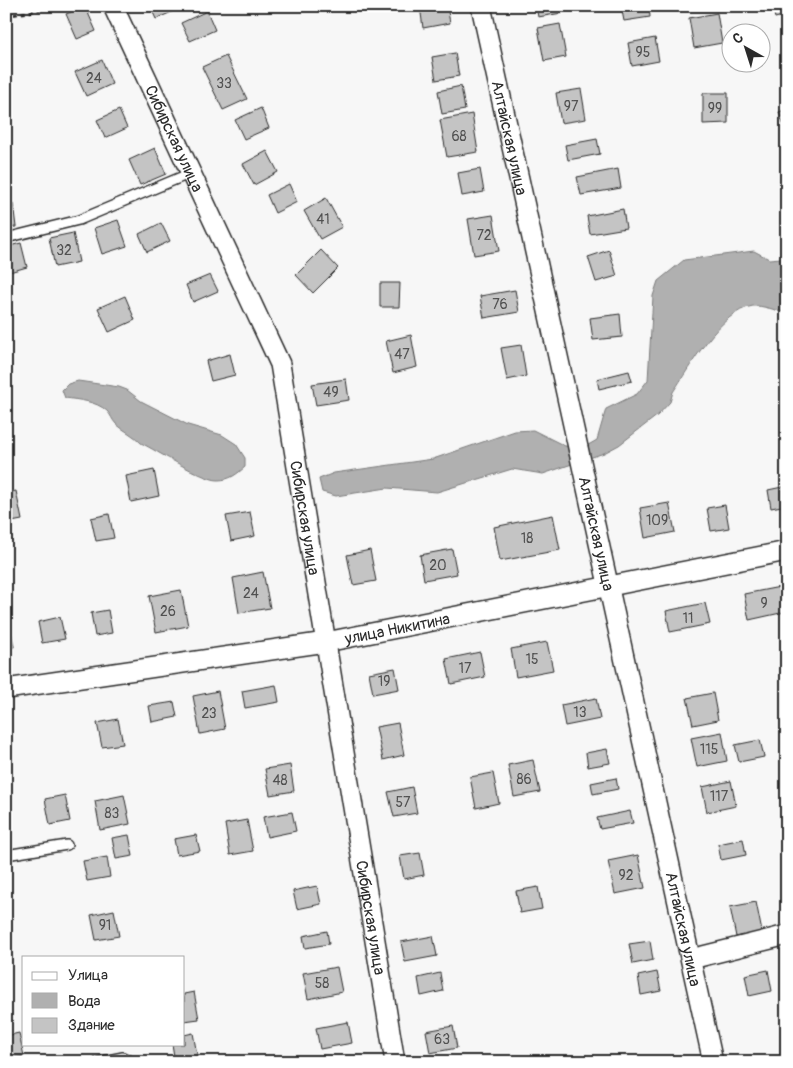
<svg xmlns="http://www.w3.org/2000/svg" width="793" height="1068" font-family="Pangolin,sans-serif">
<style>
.water{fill:#b0b0b0;stroke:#7b7b7b}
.building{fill:#c4c4c4;stroke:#2b2b2b}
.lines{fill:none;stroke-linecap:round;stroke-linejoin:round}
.service-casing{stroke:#2b2b2b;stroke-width:12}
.minor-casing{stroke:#2b2b2b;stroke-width:22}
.path{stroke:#2b2b2b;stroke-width:3;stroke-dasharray:4 4;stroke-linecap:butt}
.service{stroke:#fff;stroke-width:9}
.minor{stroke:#fff;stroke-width:19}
.labels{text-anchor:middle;stroke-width:5;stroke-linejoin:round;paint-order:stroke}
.number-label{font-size:14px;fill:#515151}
.street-label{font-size:16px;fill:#2b2b2b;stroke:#fff}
</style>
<rect width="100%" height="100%" fill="#f7f7f7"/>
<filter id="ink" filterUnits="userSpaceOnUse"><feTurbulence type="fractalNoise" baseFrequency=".02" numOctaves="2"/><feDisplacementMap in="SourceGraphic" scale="10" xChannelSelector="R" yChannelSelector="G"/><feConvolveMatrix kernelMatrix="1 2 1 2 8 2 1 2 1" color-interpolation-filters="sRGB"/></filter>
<g filter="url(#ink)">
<!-- water -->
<path class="water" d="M754,251L769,259L781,258L787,260V313C778,311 761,305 753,306C720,311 690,367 673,392L670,402L658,415L619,445L604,453L543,474L512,469L437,492L387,488L336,496L322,492L319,479L334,473L433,459L515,431L533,430L565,446L583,448L597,440L606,409L637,394L648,380L653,296L658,281L684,260Z
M78,381L119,387L127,390L141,401L188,425L222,435L236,444L245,458V467C237,474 230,480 218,480C203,480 157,451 141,443C134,435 124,431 116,424C112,420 111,415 107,411C96,401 79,400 65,398L62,390L68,384Z"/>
<!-- building -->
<path class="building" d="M85,6L96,31L77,39L66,14Z
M150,6H185L156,19Z
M420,6H447L450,23L423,28Z
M536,6H561L562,13L538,17Z
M621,6H649L650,17L624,21Z
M772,6H787V15L775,18Z
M207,11L215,30L190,41L181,23Z
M717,13L722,43L694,48L689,18Z
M560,24L566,57L544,61L538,28Z
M655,38L659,61L632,66L628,43Z
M455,53L459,76L436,80L432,57Z
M226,56L247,99L223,110L202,67Z
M102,60L112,84L86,96L75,72Z
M461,86L465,110L442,114L438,91Z
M581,89L586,119L561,123L556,93Z
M703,93H728V123L703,124Z
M261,108L269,128L244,139L235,120Z
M787,109V135L779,112Z
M119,110L127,128L105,138L97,120Z
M472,114L478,152L447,157L440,120Z
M597,139L600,154L568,160L565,145Z
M155,148L166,174L140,185L129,160Z
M267,151L278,172L254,185L243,164Z
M480,169L484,192L462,196L458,173Z
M618,169L621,188L581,195L577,177Z
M787,176V204L782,177Z
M289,184L297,202L275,213L267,195Z
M326,198L342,227L320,239L304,211Z
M13,203L16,227L6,228V204Z
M623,209L626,228L590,234L587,216Z
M493,215L499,251L474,255L468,219Z
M118,220L127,246L102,254L94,228Z
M161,223L170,241L147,252L139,234Z
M73,233L79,262L55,267L49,238Z
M21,243L27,267L6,273V247Z
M321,250L338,268L313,293L296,275Z
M609,250L617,276L596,282L588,257Z
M210,275L218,291L193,302L186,285Z
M380,283H400L399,307H380Z
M515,290L519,312L484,318L480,296Z
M125,296L135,320L109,332L98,308Z
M620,314L622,337L593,340L590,318Z
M411,335L417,367L393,373L386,341Z
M521,345L526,376L507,380L501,348Z
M230,354L235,375L211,381L206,361Z
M629,371L632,381L599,389L597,379Z
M346,379L349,400L316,405L312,384Z
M154,470L159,496L131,502L126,476Z
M787,486V505L771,508L768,490Z
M16,491L22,520L6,523V493Z
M669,503L675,532L645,538L640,508Z
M725,505L729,528L711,531L707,508Z
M250,512L255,536L231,541L226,516Z
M109,514L114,538L96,541L91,518Z
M553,515L560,550L500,561L494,527Z
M452,549L457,574L424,580L420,555Z
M370,550L376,581L353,585L347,555Z
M263,572L270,608L239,613L233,578Z
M780,587L785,612L749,620L744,594Z
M181,590L188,626L156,632L149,596Z
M705,603L710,624L670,632L666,611Z
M108,610L112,633L95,636L91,613Z
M60,617L65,639L42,643L38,622Z
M9,620L14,647L6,648V621Z
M547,642L553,670L516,677L511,649Z
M480,652L485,677L451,684L446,659Z
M395,668L399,689L373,694L369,673Z
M276,685L279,702L245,708L242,691Z
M218,691L225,729L200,734L193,696Z
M713,693L718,720L693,725L687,698Z
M596,698L600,719L565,726L561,705Z
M174,702L177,717L152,722L149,706Z
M118,719L123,744L102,747L97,723Z
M398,723L404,755L383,760L376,727Z
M722,732L727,761L697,767L691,738Z
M760,740L764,757L739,762L735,745Z
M607,749L610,763L588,767L586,753Z
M533,760L540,792L514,797L508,765Z
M290,765L294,791L270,795L265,769Z
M493,773L499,803L476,808L470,777Z
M616,778L618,789L593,794L591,783Z
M731,781L736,806L707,812L702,787Z
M412,787L417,813L394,817L388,792Z
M65,795L70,821L50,825L45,799Z
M124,795L130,824L100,830L95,801Z
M630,811L633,823L600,829L597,818Z
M292,812L296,831L267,837L263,817Z
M247,820L253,851L230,855L225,824Z
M129,835L133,856L116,859L112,838Z
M196,835L200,851L177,855L174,839Z
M743,839L746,855L721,860L718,844Z
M420,853L424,875L404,879L400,856Z
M638,855L645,888L615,894L608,861Z
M107,857L110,877L87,881L83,861Z
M317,886L321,904L297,909L293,891Z
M538,887L542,909L520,913L516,891Z
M756,902L762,932L736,937L730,907Z
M114,910L119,936L96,940L91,915Z
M327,931L329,944L305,948L303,936Z
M433,936L437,956L405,962L401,942Z
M650,941L653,960L633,964L629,944Z
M337,967L342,992L308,999L303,973Z
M768,970L772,991L749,996L745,975Z
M657,972L661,991L641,995L638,976Z
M440,973L443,991L421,996L418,978Z
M194,992L199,1019L184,1021V994Z
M348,1022L352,1043L320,1049L316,1028Z
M453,1026L457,1048L430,1053L426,1031Z
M19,1033L24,1056L6,1059V1036Z
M193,1033L198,1060L175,1062L172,1044H184V1035Z"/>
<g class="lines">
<!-- service casing -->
<g class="service-casing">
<path id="service" d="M6,238L79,220L191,173
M6,855L67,845
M98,1062L123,1057L133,1062"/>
</g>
<!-- minor casing -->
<g class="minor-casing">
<g id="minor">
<path id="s1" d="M113,6L280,364L395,1062"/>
<path id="s2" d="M481,6L713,1062"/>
<path id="s3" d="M6,689L326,642L787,551"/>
<path d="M691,959L787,935"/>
</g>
</g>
<!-- path -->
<path class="path" d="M6,16L61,6"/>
<!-- service -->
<use href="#service" class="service"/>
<!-- minor -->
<use href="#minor" class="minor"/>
</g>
</g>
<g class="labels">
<!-- number labels -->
<g class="number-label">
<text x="643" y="57">95</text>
<text x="94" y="83">24</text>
<text x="224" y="88">33</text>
<text x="571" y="111">97</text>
<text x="715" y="113">99</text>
<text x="459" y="141">68</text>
<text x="323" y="224">41</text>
<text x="484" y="240">72</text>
<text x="64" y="255">32</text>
<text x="500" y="309">76</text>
<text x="402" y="359">47</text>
<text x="331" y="397">49</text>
<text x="657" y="525">109</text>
<text x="527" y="543">18</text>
<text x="438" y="570">20</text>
<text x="251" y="598">24</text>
<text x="764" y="608">9</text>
<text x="168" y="616">26</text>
<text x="688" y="623">11</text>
<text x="532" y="664">15</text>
<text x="465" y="673">17</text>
<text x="384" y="686">19</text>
<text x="580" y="717">13</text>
<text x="209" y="718">23</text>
<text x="709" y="754">115</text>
<text x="524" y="784">86</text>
<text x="280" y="785">48</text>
<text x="719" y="801">117</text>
<text x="403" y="807">57</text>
<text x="112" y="818">83</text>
<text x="626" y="880">92</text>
<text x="105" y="930">91</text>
<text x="322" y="988">58</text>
<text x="442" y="1044">63</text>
</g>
<!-- street labels -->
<g class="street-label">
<text dy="6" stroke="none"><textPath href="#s2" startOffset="135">Алтайская улица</textPath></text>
<text dy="6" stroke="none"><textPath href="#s1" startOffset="146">Сибирская улица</textPath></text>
<text dy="6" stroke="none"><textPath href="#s1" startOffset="551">Сибирская улица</textPath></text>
<text dy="6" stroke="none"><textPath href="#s2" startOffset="540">Алтайская улица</textPath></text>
<text dy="6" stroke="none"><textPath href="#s3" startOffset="396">улица Никитина</textPath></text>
<text dy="6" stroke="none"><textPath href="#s1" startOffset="956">Сибирская улица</textPath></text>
<text dy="6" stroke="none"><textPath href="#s2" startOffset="945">Алтайская улица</textPath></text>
</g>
</g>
<!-- margin -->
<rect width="793" height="1068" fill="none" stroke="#fff" stroke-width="25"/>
<rect x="12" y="12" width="768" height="1043" fill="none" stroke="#2b2b2b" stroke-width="2" filter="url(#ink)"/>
<!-- legend -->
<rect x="22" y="956" width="162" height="90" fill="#ffffff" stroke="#aaaaaa"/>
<rect x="32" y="972" width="25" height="8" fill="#ffffff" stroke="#aaaaaa"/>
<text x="68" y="980" font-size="15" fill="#2b2b2b">Улица</text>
<rect x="32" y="993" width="25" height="15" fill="#b0b0b0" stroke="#aaaaaa"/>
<text x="68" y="1006" font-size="15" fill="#2b2b2b">Вода</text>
<rect x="32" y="1018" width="25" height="15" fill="#c4c4c4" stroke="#aaaaaa"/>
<text x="68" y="1030" font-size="15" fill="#2b2b2b">Здание</text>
<!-- north arrow -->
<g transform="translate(746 48) rotate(321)"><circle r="24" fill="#ffffff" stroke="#aaaaaa"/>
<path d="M0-4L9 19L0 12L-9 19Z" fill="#2b2b2b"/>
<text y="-8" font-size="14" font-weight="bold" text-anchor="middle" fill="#2b2b2b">С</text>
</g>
</svg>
